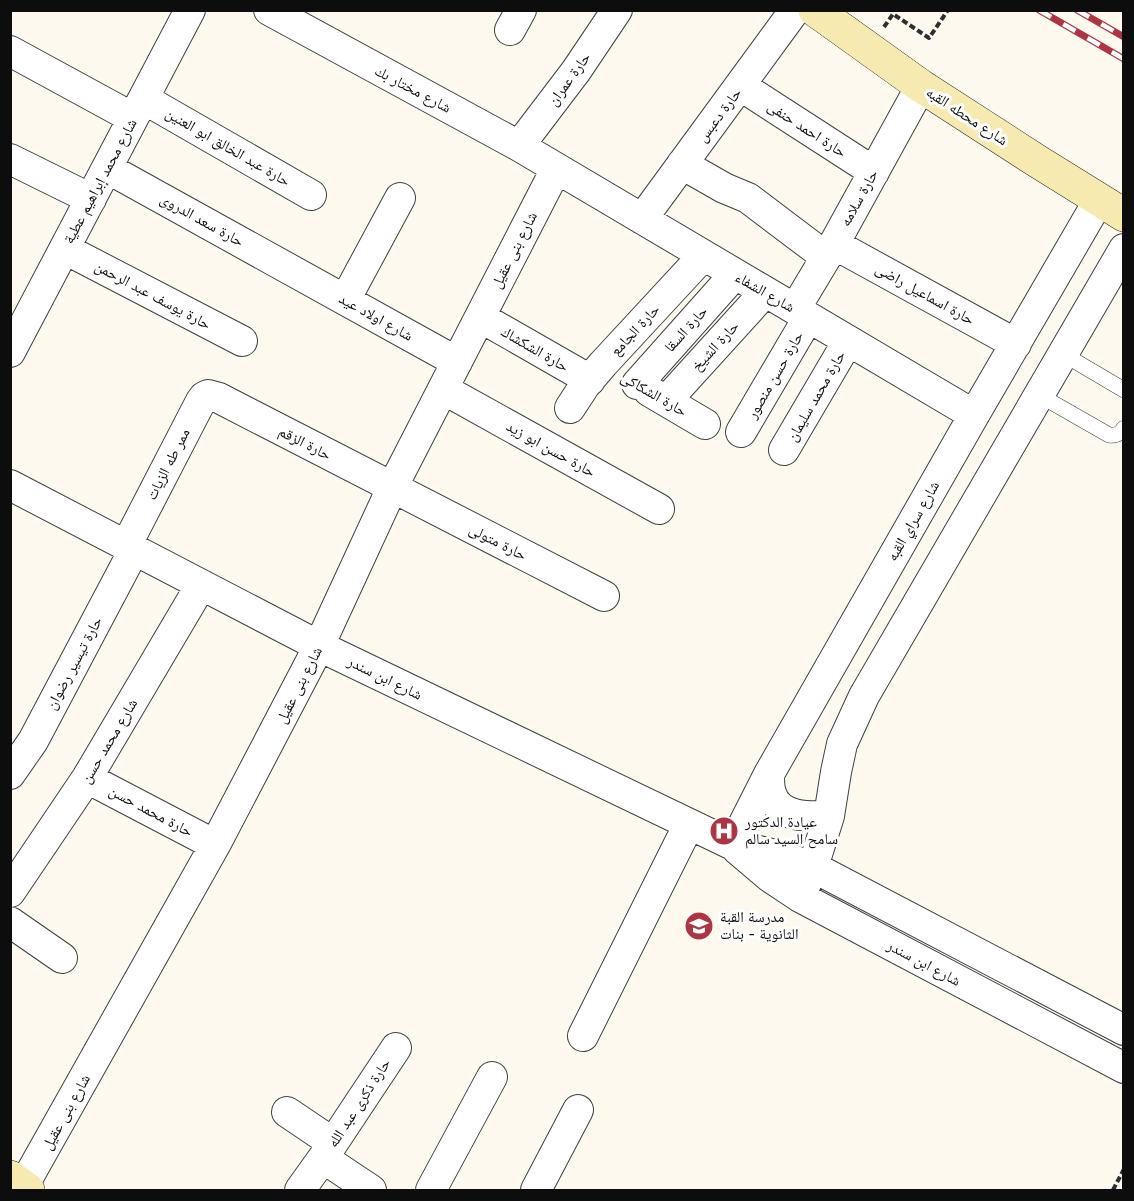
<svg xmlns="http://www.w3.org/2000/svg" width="1134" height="1201" font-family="'Libre Baskerville','Noto Naskh Arabic',serif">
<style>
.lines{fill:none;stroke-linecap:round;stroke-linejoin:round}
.lane-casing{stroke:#404040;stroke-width:16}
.street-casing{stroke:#404040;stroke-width:32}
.secondary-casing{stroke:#2f2f2f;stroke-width:34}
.path{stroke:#2f2f2f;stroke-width:4;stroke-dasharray:6 3;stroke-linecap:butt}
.lane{stroke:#fff;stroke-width:15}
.street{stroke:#fff;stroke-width:30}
.secondary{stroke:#f6eab1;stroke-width:33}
.rail-casing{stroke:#ad3542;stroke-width:7}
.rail{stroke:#fff;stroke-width:4.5;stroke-dasharray:14;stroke-linecap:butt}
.labels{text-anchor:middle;stroke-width:6;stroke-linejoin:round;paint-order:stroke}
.street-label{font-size:15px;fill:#0d0d0d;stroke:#fff}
.poi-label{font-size:15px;fill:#0d0d0d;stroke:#fff;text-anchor:start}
</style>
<rect width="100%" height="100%" fill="#fdf9ef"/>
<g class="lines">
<!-- lane casing -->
<g class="lane-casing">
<path id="lane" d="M1063,354L1124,390
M1039,395L1109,435C1116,436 1120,434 1124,428"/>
</g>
<!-- street casing -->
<g class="street-casing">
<path id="street" d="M269,10L519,146L974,415
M510,30L521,10
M10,51L133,118
M741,86L874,172
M144,99L311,195
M519,146L576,71L617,10
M10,159L91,199
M682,164L724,188L748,198L826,257
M107,168L457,362
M642,219L795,10
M834,244L1016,344
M65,249L242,341
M345,300L400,198
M795,309L834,244L921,86
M480,317L590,380
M10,352L190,10
M637,384L735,274
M443,389L659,509
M649,391L705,424
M666,401L765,292
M570,408L585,385L603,364L703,256
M741,432L808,318
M784,450L848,341
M10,485L319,646L733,845L780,856L813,867L1124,1030
M126,546L201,401L204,397L208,395L219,398L604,596
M10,774L33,741L134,550
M769,774C769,780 769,788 771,793C778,818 809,817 829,816
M87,778L215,845
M733,845L769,774L974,415L1099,200
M737,849L770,877L800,897L1124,1068
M10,892L87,778L201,585
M800,897L813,867L829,816L836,772L842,744L864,696L1124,249
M10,922L62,958
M583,1036L689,824
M287,1112L333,1143
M323,1158L371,1190
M21,1190L215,845L319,646L392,488L556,169
M300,1190L323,1158L396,1048
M431,1190L492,1077
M536,1190L578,1110"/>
</g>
<!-- secondary casing -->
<g class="secondary-casing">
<path id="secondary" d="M815,10L921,86L1037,161L1124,215
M10,1177L28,1190"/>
</g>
<!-- path -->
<path class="path" d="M884,27L893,14L929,38L948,10
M1113,1190L1124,1169"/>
<!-- lane -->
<use href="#lane" class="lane"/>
<!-- street -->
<use href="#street" class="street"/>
<!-- secondary -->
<use href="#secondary" class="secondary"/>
<!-- rail casing -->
<g class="rail-casing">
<path id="rail" d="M1039,10L1124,59
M1077,10L1124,37"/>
</g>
<!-- rail -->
<use href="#rail" class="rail"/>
</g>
<!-- icons -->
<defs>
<g id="hospital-disc" transform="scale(1.5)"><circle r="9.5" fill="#ad3542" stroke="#fff"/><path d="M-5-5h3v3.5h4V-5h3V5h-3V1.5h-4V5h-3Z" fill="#fff"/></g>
<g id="school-disc" transform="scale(1.5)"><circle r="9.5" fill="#ad3542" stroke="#fff"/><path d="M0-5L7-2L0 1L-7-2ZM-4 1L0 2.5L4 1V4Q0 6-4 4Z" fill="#fff"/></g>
</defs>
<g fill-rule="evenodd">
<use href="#hospital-disc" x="724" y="831"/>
<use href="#school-disc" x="699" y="926"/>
</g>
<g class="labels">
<!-- street labels -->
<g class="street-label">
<text transform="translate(569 79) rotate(-54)" y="5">حارة عمران</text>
<text transform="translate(413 89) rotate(28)" y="5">شارع مختار بك</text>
<text transform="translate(719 115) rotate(-53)" y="5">حارة دعبس</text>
<text transform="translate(967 116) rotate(33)" y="5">شارع محطه القبه</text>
<text transform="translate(807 129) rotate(33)" y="5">حارة احمد حنفى</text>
<text transform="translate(228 147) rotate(30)" y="5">حارة عبد الخالق ابو العنين</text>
<text transform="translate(100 181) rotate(-62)" y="5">شارع محمد إبراهيم عطية</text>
<text transform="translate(859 198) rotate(-61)" y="5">حارة سلامه</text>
<text transform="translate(202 220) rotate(29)" y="5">حارة سعد الدروى</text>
<text transform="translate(514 250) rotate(-63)" y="5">شارع بنى عقيل</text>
<text transform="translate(765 292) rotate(30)" y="5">شارع الشفاء</text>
<text transform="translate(925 294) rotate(29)" y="5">حارة اسماعيل راضى</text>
<text transform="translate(153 295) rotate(28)" y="5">حارة يوسف عبد الرحمن</text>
<text transform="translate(376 317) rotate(29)" y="5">شارع اولاد عيد</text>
<text transform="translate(686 329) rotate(-48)" y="5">حارة السقا</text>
<text transform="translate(635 330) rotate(-47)" y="5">حارة الجامع</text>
<text transform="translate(715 346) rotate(-47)" y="5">حارة الشيخ</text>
<text transform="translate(535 349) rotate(30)" y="5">حارة الشكشاك</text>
<text transform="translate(775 375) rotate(-60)" y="5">حارة حسن منصور</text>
<text transform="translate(654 394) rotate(30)" y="5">حارة الشكاكى</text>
<text transform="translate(816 396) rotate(-60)" y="5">حارة محمد سليمان</text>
<text transform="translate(305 443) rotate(27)" y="5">حارة الزقم</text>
<text transform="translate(551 449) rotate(29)" y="5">حارة حسن ابو زيد</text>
<text transform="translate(168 464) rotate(-63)" y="5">ممر طه الزيات</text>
<text transform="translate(913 521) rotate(-60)" y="5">شارع سراي القبه</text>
<text transform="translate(498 542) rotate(27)" y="5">حارة متولى</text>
<text transform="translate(74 663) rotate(-62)" y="5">حارة تيسير رضوان</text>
<text transform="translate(385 678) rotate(26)" y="5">شارع ابن سندر</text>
<text transform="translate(299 685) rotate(-63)" y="5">شارع بنى عقيل</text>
<text transform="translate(109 741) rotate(-59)" y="5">شارع محمد حسن</text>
<text transform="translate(151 811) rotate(28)" y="5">حارة محمد حسن</text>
<text transform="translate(924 963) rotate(28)" y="5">شارع ابن سندر</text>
<text transform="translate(359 1103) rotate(-57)" y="5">حارة ذكرى عبد الله</text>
<text transform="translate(66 1112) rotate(-61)" y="5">شارع بنى عقيل</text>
</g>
<!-- poi labels -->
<g class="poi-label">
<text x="745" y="827">عيادة الدكتور<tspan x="745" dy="17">سامح السيد سالم</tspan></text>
<text x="720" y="922">مدرسة القبة<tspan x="720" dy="17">الثانوية - بنات</tspan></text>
</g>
</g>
<!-- border -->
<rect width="1134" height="1201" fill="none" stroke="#0d0d0d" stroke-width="24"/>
</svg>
